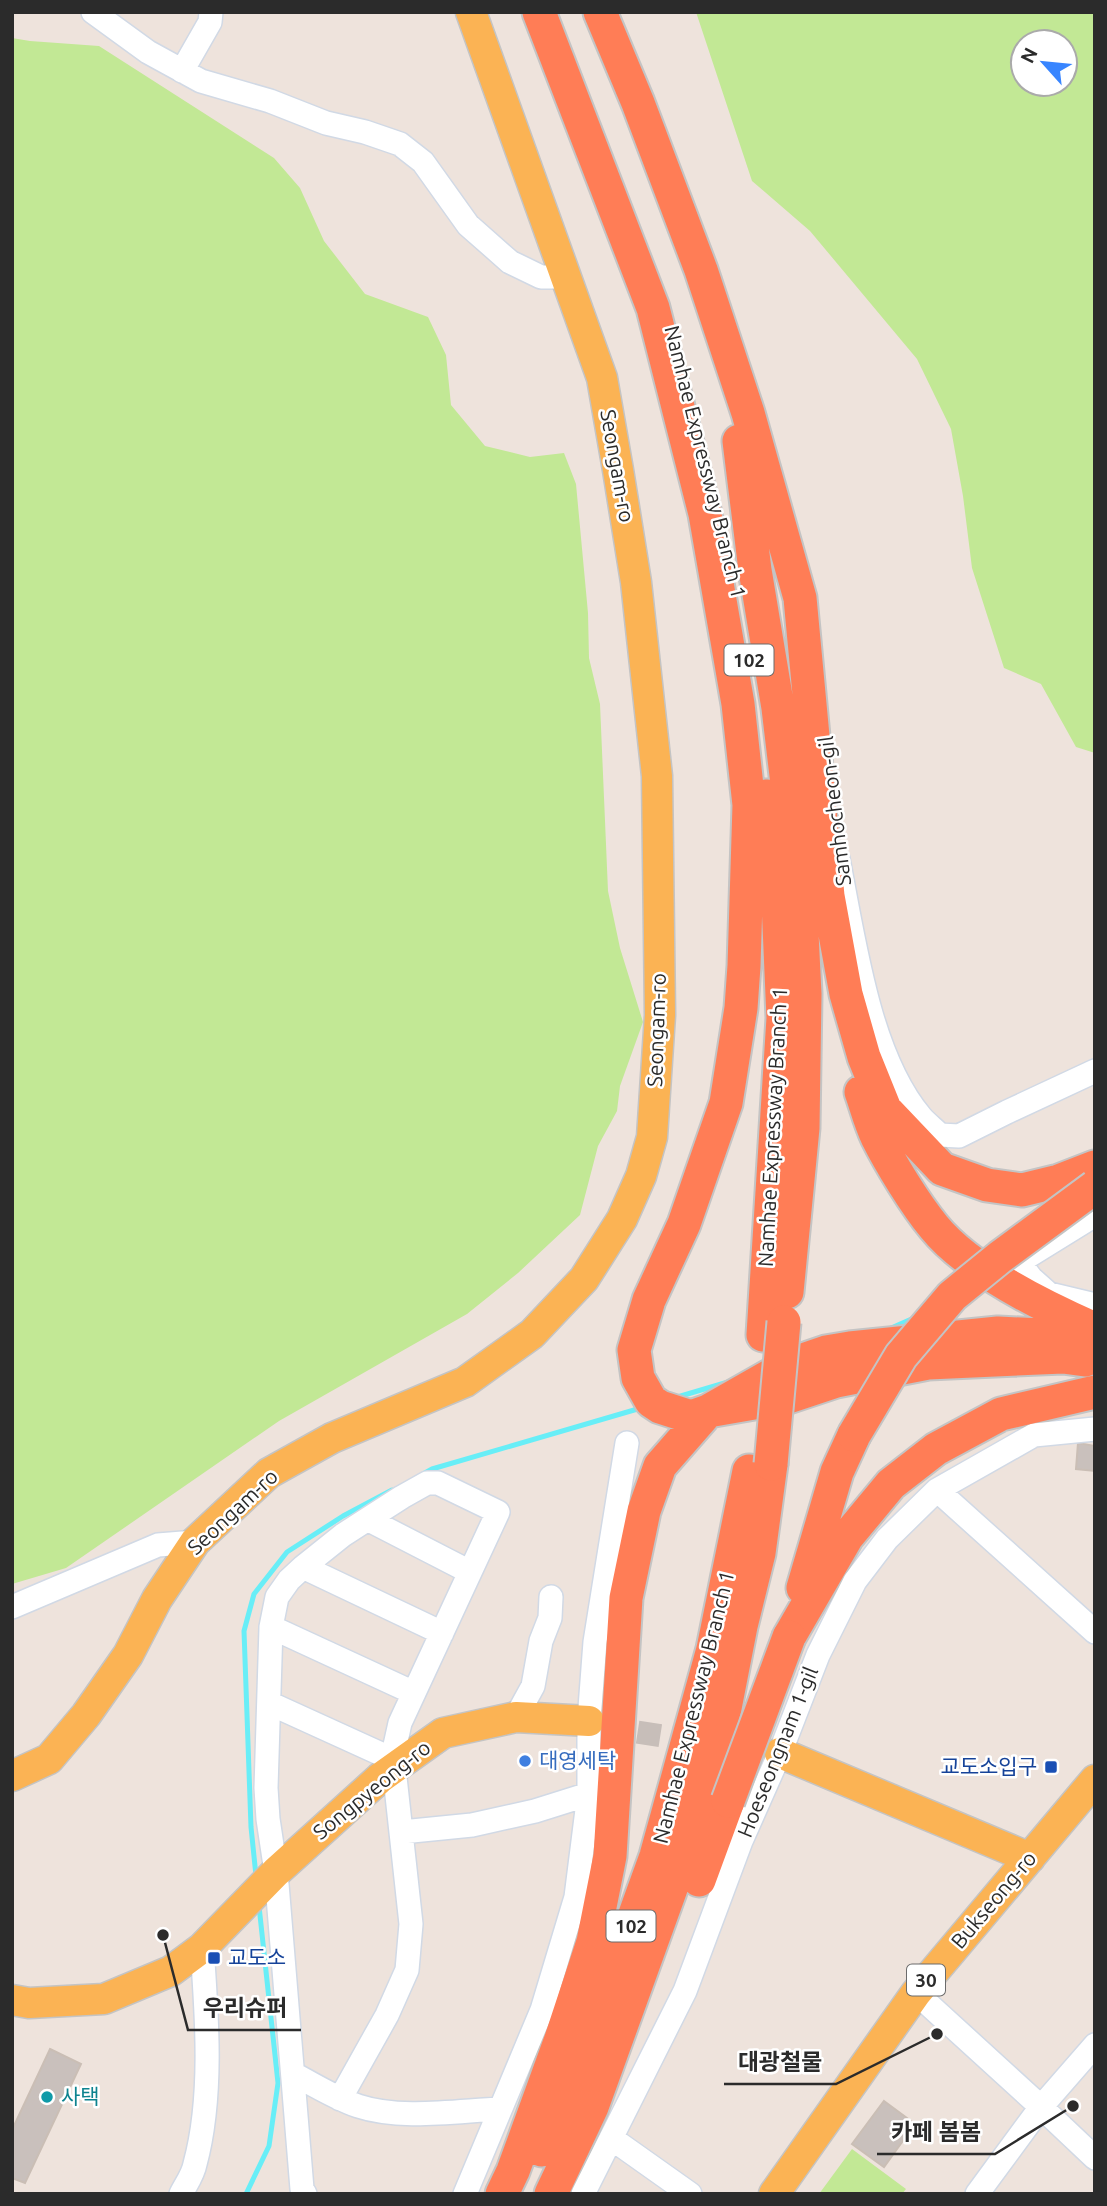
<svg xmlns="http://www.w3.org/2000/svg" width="1107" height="2206" font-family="Ubuntu,'Noto Sans KR',sans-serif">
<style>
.green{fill:#c2e895;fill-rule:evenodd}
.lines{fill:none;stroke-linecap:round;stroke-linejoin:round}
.stream{stroke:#68eef7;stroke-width:5}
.building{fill:#c9c0bc;stroke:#cabeb5;stroke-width:2}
.minor-tunnel{stroke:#c7beb9;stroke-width:23;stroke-dasharray:23 11;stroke-linecap:butt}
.minor-casing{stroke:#d1d9e5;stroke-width:26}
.major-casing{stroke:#c4c4c4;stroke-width:33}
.highway-casing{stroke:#c4c4c4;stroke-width:37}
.minor{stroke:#fff;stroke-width:23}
.major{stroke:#fbb354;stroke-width:30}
.highway{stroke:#ff7d56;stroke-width:33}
.highway-bridge-casing{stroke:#c4c4c4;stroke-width:37;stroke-linecap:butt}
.highway-bridge{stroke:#ff7d56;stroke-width:33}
.shop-dot{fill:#3f7fe0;stroke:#fff;stroke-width:2.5}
.transit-dot{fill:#1a4fb4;stroke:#fff;stroke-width:2.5}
.culture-dot{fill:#0f9aa8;stroke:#fff;stroke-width:2.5}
.labels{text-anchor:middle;stroke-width:5;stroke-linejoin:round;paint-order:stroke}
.shield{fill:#fff;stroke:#6b6b6b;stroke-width:2}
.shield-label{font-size:19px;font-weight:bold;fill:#2b2b2b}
.street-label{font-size:21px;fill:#2b2b2b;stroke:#fff}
.shop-label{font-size:21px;fill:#366cbe;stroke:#fff;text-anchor:start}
.transit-label{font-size:21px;fill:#164399;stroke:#fff;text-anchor:end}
.culture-label{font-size:21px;fill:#0d838f;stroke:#fff;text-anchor:start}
.leader{fill:none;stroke:#2b2b2b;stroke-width:2.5}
.callout-dot{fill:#2b2b2b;stroke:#fff;stroke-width:2.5}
.callout-label{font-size:23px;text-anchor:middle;font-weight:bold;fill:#2b2b2b;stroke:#fff;stroke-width:5;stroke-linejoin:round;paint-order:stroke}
</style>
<rect width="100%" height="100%" fill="#eee3dc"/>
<!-- green -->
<path class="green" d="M696,12H1095V753L1076,747L1041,684L1004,668L972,568L963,496L951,429L917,359L810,231L752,181ZM1023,42H1065V84H1023Z
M12,38L30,41L99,46L274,158L300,188L324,241L365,294L428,317L446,355L451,405L485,446L530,457L564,453L576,484L588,613L589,658L600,704L608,891L620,948L643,1022L620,1086L617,1111L598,1146L580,1215L518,1273L467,1314L279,1421L66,1568L12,1584Z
M852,2149L906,2189L902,2194H819Z"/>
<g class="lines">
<!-- stream -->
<path class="stream" d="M889,1329L916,1317
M674,1398L728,1382
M423,1474L432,1469L641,1408
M256,1876L251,1827L244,1631L254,1594L287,1552L343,1516L392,1490
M246,2194L269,2146L278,2083L259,1906"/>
</g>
<!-- building -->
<path class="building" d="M1078,1443L1095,1446V1471L1076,1469Z
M50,2049L81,2064L25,2183L12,2178V2130Z
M884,2101L915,2124L884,2167L852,2144Z"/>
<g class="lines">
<!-- minor-tunnel -->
<path class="minor-tunnel" d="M604,1727L701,1742"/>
<!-- minor casing -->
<g class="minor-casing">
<path id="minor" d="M93,12L148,52L201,81L270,101L326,123L365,132L400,144L423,162L468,225L510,262L541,277H566
M182,71L210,22L211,12
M838,859C854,938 868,1054 921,1117C926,1123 934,1129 940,1135L959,1136L1007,1112L1095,1071
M1095,1215L1019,1262L1031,1278L1049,1294L1095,1305
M937,1490L1095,1632
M369,1520L470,1572
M303,1567L442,1633
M12,1607L158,1545L195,1542
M271,1627L414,1693
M269,1703L392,1759L394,1768L411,1924L407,1970L387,2015L340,2099
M516,1717L533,1686L541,1641L550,1618L551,1597
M402,1832L472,1825L535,1811L589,1794
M916,1993L1041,2107L1095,2158
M294,2074C314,2085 335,2098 358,2106C400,2120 456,2111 500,2109
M611,2138L690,2194
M181,2194C186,2184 193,2175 195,2164C213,2098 207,2017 202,1948
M305,2194L302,2189L276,1872L268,1819L266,1788L271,1627L277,1597L289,1580L303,1567L343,1535L402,1497L427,1483H438L498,1512L400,1723L392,1759
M465,2194L542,2010L576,1897L589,1794V1721L595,1642L627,1443
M583,2194L685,1991L741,1841L780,1753L818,1655L855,1581L887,1539L937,1490L1034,1435L1095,1429
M977,2194L1041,2107L1095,2045"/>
</g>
<!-- major casing -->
<g class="major-casing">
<path id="major" d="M780,1753L1030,1858
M12,1776L49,1759L86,1715L128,1655L157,1599L195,1542L269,1473L332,1438L465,1382L532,1334L584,1279L622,1219L641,1176L652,1137L660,1015L657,776L636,582L618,470L602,378L471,12
M12,2000L29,2003L104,1999L171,1971L202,1948L276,1872L380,1778L443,1733L516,1717L589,1721
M774,2194L916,1993L1095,1780"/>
</g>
<!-- highway casing -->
<g class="highway-casing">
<path id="highway" d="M539,12L653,308L705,514L738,704L749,805L744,966L741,1008L726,1103L684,1224L649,1300L634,1350L638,1378L651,1401L660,1407L691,1417L708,1411L791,1364L826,1352L850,1348L998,1333L1064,1336L1095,1342
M600,12L638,103L701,270L748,413L800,598L828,896L846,994L864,1057L885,1109L942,1169L987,1185L1022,1190L1059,1181L1095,1167
M739,441L755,570L778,708L800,893L805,994L803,1128L787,1292
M861,1092C866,1106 870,1122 877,1137C890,1163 915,1204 934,1227C968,1269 1045,1307 1095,1329
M763,1335L783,1018L778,903L767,796
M803,1588L837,1472L854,1435
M789,1637L847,1537L891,1484L936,1449L1001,1414L1095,1392
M699,1880L728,1801
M542,2150L588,2044L656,1856L713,1649L749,1471
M502,2194L513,2171L562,2036L593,1942L610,1856L626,1598L644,1511L660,1466L708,1411L788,1397L836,1381L928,1363L1063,1357L1085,1360
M551,2194L592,2107L694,1825L725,1708L741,1626L759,1553L771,1464"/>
</g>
<!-- minor -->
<use href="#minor" class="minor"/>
<!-- major -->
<use href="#major" class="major"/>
<!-- highway -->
<use href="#highway" class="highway"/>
<!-- highway-bridge casing -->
<g class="highway-bridge-casing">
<path id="highway-bridge" d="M854,1435L901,1356L952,1296L1000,1257L1095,1187
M771,1464L784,1322
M728,1801L789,1637"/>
</g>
<!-- highway-bridge -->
<use href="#highway-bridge" class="highway-bridge"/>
</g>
<!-- markers -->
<circle class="shop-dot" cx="525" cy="1761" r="7"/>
<g class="transit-dot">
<rect x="1044" y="1760" width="14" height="14" rx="3.5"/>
<rect x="207" y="1951" width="14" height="14" rx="3.5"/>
</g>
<circle class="culture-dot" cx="47" cy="2097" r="7"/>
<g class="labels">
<!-- shield labels -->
<g class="shield">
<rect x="724.5" y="644.5" width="49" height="31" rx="5"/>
<rect x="606.5" y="1910.5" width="49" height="31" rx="5"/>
<rect x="907" y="1964.5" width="38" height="31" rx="5"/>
</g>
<g class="shield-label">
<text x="749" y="667">102</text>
<text x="631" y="1933">102</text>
<text x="926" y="1987">30</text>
</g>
<!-- street labels -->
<g class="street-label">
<text transform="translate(705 462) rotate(76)" y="7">Namhae Expressway Branch 1</text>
<text transform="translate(617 466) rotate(80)" y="7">Seongam-ro</text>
<text transform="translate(835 811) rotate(-97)" y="7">Samhocheon-gil</text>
<text transform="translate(657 1030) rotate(-88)" y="7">Seongam-ro</text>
<text transform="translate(773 1127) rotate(-87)" y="7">Namhae Expressway Branch 1</text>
<text transform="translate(233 1512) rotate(-43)" y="7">Seongam-ro</text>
<text transform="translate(694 1707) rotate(-76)" y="7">Namhae Expressway Branch 1</text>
<text transform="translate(778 1752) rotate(-68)" y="7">Hoeseongnam 1-gil</text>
<text transform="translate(372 1790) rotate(-39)" y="7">Songpyeong-ro</text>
<text transform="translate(994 1900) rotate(-50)" y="7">Bukseong-ro</text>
</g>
<!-- shop labels -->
<g class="shop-label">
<text x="539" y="1768">대영세탁</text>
</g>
<!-- transit labels -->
<g class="transit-label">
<text x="1037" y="1774">교도소입구</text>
<text x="228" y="1965" text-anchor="start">교도소</text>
</g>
<!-- culture labels -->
<g class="culture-label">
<text x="61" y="2104">사택</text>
</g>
</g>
<!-- callouts -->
<path class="leader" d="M163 1935L188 2030H301M937 2034L836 2084H724M1073 2106L995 2154H877"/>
<g class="callout-dot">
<circle cx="163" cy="1935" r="7"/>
<circle cx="937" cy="2034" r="7"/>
<circle cx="1073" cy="2106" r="7"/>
</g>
<g class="callout-label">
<text x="245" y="2016">우리슈퍼</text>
<text x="780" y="2070">대광철물</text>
<text x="936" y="2140">카페 봄봄</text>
</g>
<!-- border -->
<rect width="1107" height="2206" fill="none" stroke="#2b2b2b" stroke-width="28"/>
<!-- north arrow -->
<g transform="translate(1044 63) rotate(297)"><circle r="33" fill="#ffffff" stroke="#aaaaaa" stroke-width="2"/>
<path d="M0-5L12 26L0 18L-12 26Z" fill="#3885ff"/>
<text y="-10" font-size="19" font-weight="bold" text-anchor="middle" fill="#2b2b2b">N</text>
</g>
</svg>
